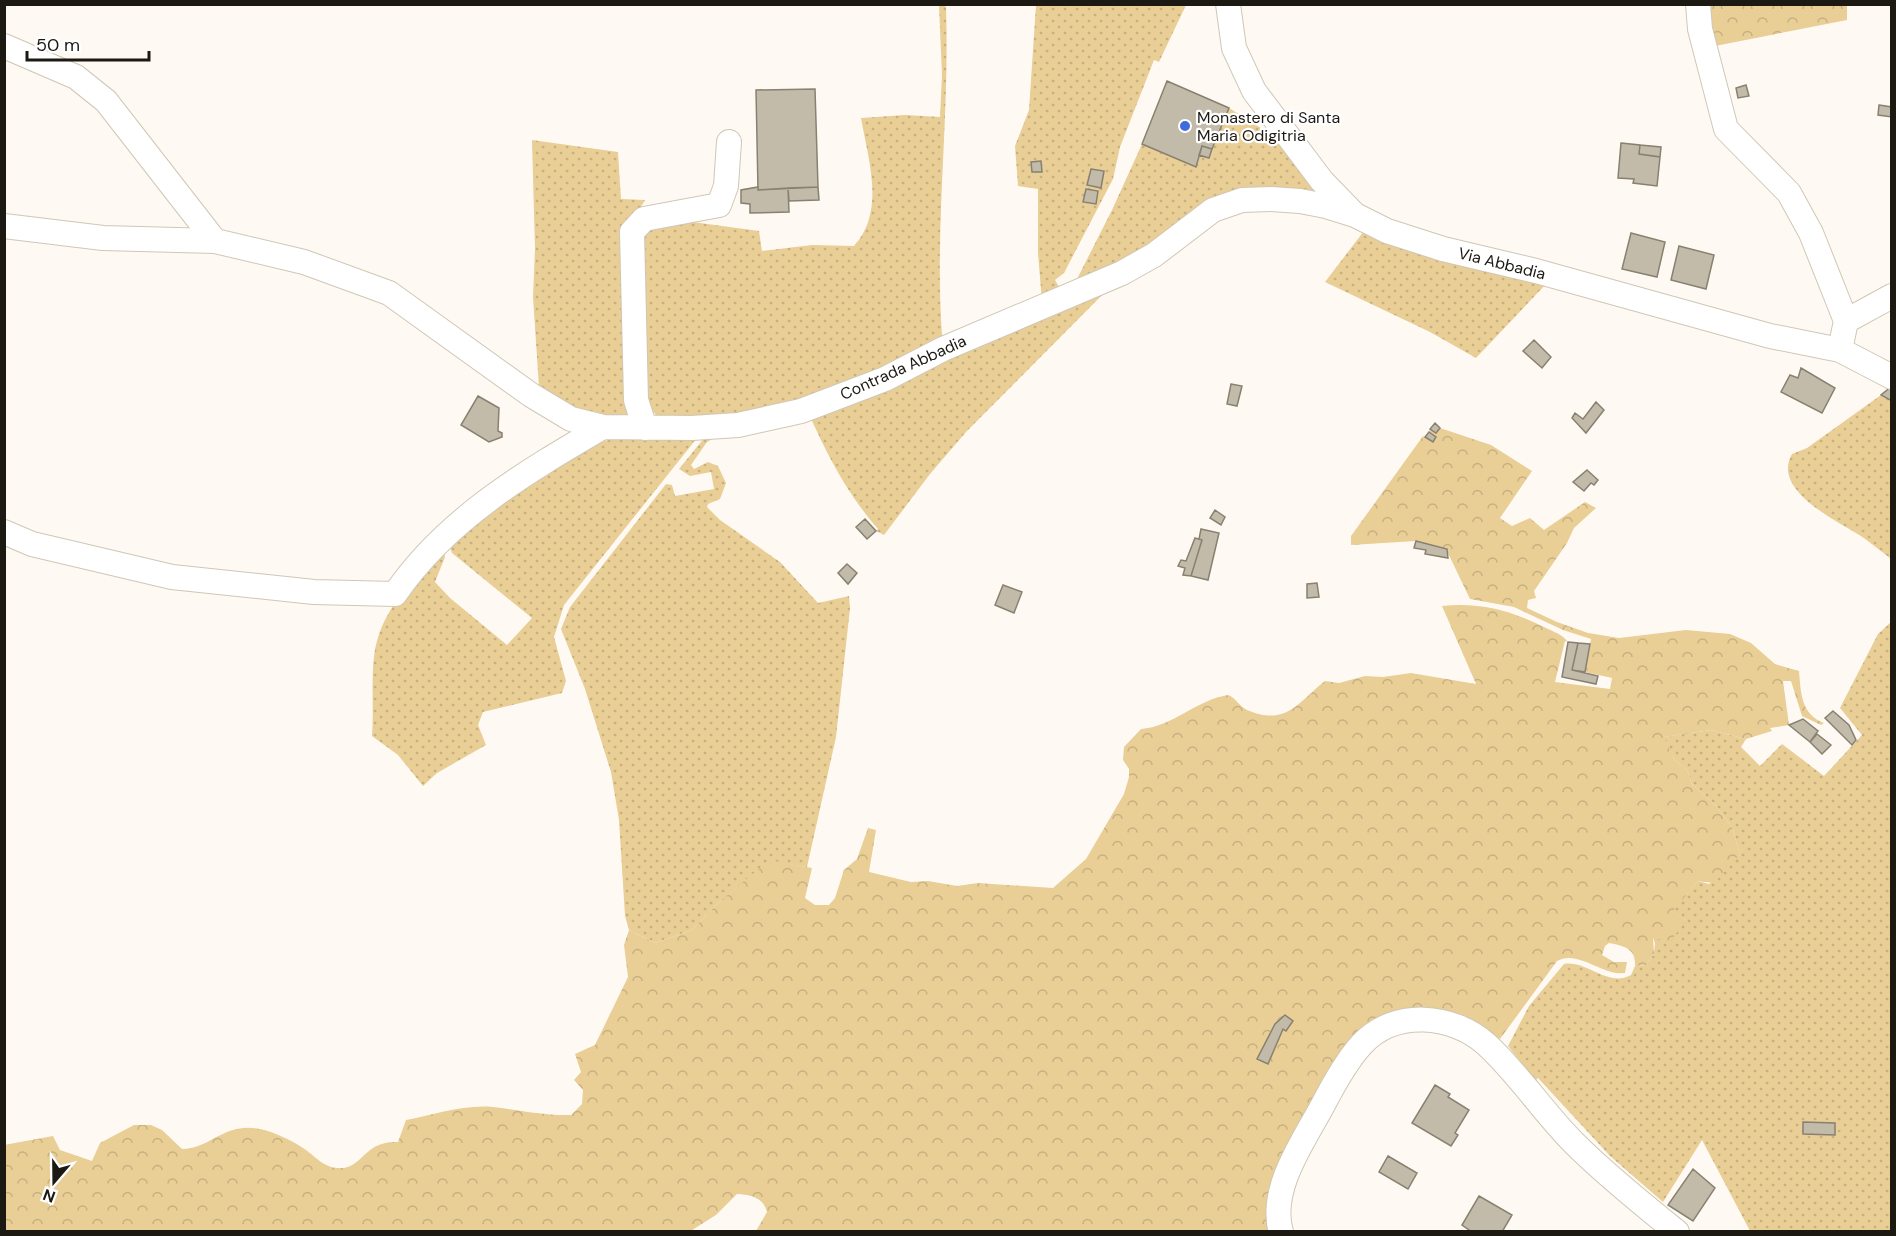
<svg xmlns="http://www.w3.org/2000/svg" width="1896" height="1236" font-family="'DM Sans',sans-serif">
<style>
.grass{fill:url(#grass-dots)}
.forest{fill:url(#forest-crowns)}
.building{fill:#c3bba9;stroke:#888070;stroke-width:1.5}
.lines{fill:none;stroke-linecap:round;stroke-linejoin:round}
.minor-casing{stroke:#d0c7b5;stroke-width:26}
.minor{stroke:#fff;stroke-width:24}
.poi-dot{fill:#406bdd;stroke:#fff;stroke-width:2}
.labels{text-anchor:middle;stroke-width:4.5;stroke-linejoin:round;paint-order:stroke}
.poi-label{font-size:16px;fill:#1c1913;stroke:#fff;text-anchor:start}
.street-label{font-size:16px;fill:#1c1913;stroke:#fff}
</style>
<defs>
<pattern id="grass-dots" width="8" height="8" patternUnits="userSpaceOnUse" patternTransform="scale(1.5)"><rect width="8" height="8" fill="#e9ce96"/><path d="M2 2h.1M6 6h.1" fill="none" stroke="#c7b080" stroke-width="1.8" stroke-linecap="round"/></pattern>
<pattern id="forest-crowns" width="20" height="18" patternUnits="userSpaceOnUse" patternTransform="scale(1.5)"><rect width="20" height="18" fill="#e9ce96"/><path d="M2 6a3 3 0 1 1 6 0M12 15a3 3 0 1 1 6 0" fill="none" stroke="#c7b080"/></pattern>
</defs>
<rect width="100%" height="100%" fill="#fefaf3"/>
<!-- grass -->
<path class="grass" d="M939,5H945L946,8C950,121 933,235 943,348L760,415L661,421L647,404L643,228L678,220L759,231L762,251L812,245L854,246C886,211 868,159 861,118L905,115L940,117L942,75Z
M1036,5H1186L1159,62L1154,60L1120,147L1113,179L1064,273L1055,280L1059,287L1042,302L1038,253V189L1018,186L1015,146L1029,110Z
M1229,108L1275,137L1315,189L1314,192L1282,190L1128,262L1075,283L1112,210L1142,144L1196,167L1200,155L1209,158Z
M532,140L618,152L621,199L645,200L632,222L629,417L594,419L539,387L533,297L535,249Z
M1364,231L1549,281L1476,358L1430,332L1325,282Z
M1113,284L966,432L930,474L884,535L876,531L878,529C848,495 827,455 809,414Z
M1881,395L1891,401V559C1881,551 1871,543 1861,536C1837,521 1771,490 1792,454L1807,448Z
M621,436L697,438L564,605L554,637L566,681L562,693L483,712L478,725L486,745L437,773L423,786L398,755L372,736C374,710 371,683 374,657C379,611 413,580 443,549L445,557L435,582L450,598L507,645L532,618L452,553L449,544C502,503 555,453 621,436Z
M705,437H716L707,442L691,465L694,469L708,462L718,466L726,483L720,499L708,504L707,507L720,520L780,562L818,603L849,596L850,608L836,737L807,867L769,861L717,904L692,930L655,943L629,930L625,916L619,820L611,772L585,689L561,629L570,607L666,484L672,485L675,496L714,489L711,472L690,476L679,469Z
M1891,622V1231H1750L1702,1140L1663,1202L1610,1156L1538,1078L1535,1081L1508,1046L1529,1006L1564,964C1587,960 1608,988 1631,975L1635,966L1647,965L1654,953L1655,943L1653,938L1686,920L1671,912L1698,881L1709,884L1740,854L1732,827L1716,806L1692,784L1687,770L1674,759L1663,737L1711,730L1746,739L1741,747L1760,766L1782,744L1824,776L1862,735L1840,708L1878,634Z"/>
<!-- forest -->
<path class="forest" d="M1705,5H1847V20L1710,47Z
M1440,428L1491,445L1532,471L1500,518L1512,526L1530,518L1544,530L1585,502L1596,508L1574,528L1567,543L1534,591L1536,598L1528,600L1527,608L1557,622L1588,633L1619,638L1686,630L1730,634L1751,643L1775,664L1799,671C1801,694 1801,714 1824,723L1821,725L1802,716L1791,681H1783L1789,725L1770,728L1772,731L1746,739L1711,730L1664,737L1674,759L1687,770L1692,784L1716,806L1732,827L1740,854L1714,883L1698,881L1672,912L1686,920L1670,942L1653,938L1654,953L1647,965L1635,966C1636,948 1624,946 1609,943L1605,946L1602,955L1614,962H1627L1625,973C1602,976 1578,949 1557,961L1500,1039L1473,1022L1387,1031L1323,1103L1273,1231H756L767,1212C763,1197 751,1195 737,1194L716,1215L689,1232L5,1231L4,1145L53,1136L60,1150L92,1161L100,1143L134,1125H151L162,1130L182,1149C211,1149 223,1122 260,1129C274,1132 291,1140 303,1148C314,1155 324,1168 338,1168C363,1170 363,1140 398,1142L406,1120C433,1115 465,1104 493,1107C518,1110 545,1116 571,1115L582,1104L583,1090L574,1080L581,1072L575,1054L595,1045L628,977L624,945L629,930L655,943L692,930L717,904L769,860L812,868L805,898L815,905H829L835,898L844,870L857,859L868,828L876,830L869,872L911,882L928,881L957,886L978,883L1053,888L1086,859L1124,794L1129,777V769L1123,760L1124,747L1141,729C1172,727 1196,700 1228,695C1236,698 1239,706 1247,710C1287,727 1298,702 1325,681L1339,683L1365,676L1383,677L1411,673L1476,684L1442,606C1479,602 1510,610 1544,627C1552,631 1562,634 1568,642L1565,641L1555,682L1610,689L1612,678L1585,672L1591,639L1563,630L1514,607L1470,599L1446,549L1416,541L1351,545V536L1423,436L1433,442L1436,437L1429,432L1430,429L1436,433Z"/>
<!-- building -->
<path class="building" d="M1167,81L1229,108L1212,149L1202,146L1196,167L1142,144Z
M1746,85L1749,96L1738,98L1736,88Z
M815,89L818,187L758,190L756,90Z
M1879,105L1892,107V117L1878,115Z
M1621,143L1640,145L1639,154L1660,157L1657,186L1633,183L1634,179L1618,178Z
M1640,145L1661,147L1660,157L1639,154Z
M1202,146L1212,149L1209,158L1199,155Z
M1041,161L1042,172H1032L1031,162Z
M1091,169L1104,171L1101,188L1087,185Z
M758,187V190L788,188L789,212L750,213V204L741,203V190Z
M818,187L819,200L789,201L788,188Z
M1086,189L1098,191L1096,204L1083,202Z
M1631,233L1665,242L1657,277L1622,269Z
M1679,246L1714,255L1706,289L1671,280Z
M1534,340L1551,357L1542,368L1523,351Z
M1801,368L1835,388L1822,413L1781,392L1790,375L1798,378Z
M1231,384L1242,386L1237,406L1227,404Z
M1892,386V401L1881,395Z
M478,396L499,408L498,431L502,433V437L489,442L461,425Z
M1596,402L1604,410L1586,433L1572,418L1575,413L1583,419Z
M1435,423L1440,428L1436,433L1430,429Z
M1429,432L1436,437L1433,442L1425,437Z
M1587,470L1598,480L1594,485L1591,483L1584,491L1573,482Z
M1215,510L1225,517L1221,525L1210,518Z
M865,519L876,531L867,539L856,527Z
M1201,529L1219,533L1208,580L1191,576L1202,540L1199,539Z
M1195,538L1202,540L1191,576L1183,575L1185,568L1178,566L1181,560L1186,561Z
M1416,541L1447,549L1448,558L1425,554L1426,550L1414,548Z
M847,564L857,573L848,584L838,573Z
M1317,583L1319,597L1307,598V584Z
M1003,585L1022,592L1014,613L995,605Z
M1568,642L1578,643L1572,670L1598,676L1596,684L1562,677Z
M1578,643L1590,644L1585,672L1572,670Z
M1833,711L1849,725L1856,740L1852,745L1825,718Z
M1803,719L1818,731L1810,742L1789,725Z
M1817,734L1831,745L1822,754L1810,742Z
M1285,1015L1293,1021L1286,1031L1283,1029L1268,1064L1257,1059L1275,1024Z
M1435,1085L1450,1094L1448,1097L1469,1110L1455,1133L1458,1135L1451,1146L1412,1123Z
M1803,1122L1835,1123V1135L1803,1134Z
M1388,1156L1417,1173L1408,1189L1379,1172Z
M1693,1169L1715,1188L1693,1221L1668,1205Z
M1479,1196L1512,1215L1502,1232H1472L1462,1225Z"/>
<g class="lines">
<!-- minor casing -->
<g class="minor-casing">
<path id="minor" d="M1228,4L1234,48L1254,91L1322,181L1355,215L1387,231L1443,249L1536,271L1770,336L1840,350L1892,377
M1698,4L1700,29L1726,129L1789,193L1811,233L1846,321L1840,350
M4,46L76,77L106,101L215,241
M4,226L103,238L215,241L304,262L389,293L531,395L571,419L603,427L692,428L738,425L801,411L885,379L943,349L1122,273L1154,255L1213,210L1242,200L1271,199L1300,201L1326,206L1355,215
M1846,321L1892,296
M645,428L636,400L632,232L644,219L719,205L726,186L729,142
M4,532L32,544L172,577L314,592L395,594C446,519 526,472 603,427
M1281,1232C1268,1188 1306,1138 1325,1101C1335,1082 1347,1060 1362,1044C1395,1009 1452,1014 1486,1044C1518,1073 1543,1112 1574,1143C1605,1174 1642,1204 1677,1232"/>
</g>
<!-- minor -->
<use href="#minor" class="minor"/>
</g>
<!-- markers -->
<circle class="poi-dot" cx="1185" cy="126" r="6"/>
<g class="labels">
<!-- poi labels -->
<g class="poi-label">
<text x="1197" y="123">Monastero di Santa<tspan x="1197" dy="18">Maria Odigitria</tspan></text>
</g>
<!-- street labels -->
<g class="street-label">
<text transform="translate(1502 263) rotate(14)" y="6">Via Abbadia</text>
<text transform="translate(903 367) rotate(-24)" y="6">Contrada Abbadia</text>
</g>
</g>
<!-- border -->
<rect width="1896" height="1236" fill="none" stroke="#1c1913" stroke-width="12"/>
<!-- north arrow -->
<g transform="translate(54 1182) rotate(200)" stroke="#ffffff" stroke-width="4.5" paint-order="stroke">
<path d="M0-4.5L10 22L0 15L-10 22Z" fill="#1c1913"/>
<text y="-9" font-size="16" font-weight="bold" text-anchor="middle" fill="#1c1913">N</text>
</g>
<!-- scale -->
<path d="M27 51v9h122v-9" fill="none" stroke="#1c1913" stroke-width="3"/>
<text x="36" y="51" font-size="18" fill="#1c1913" stroke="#ffffff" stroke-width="4.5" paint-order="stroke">50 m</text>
</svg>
